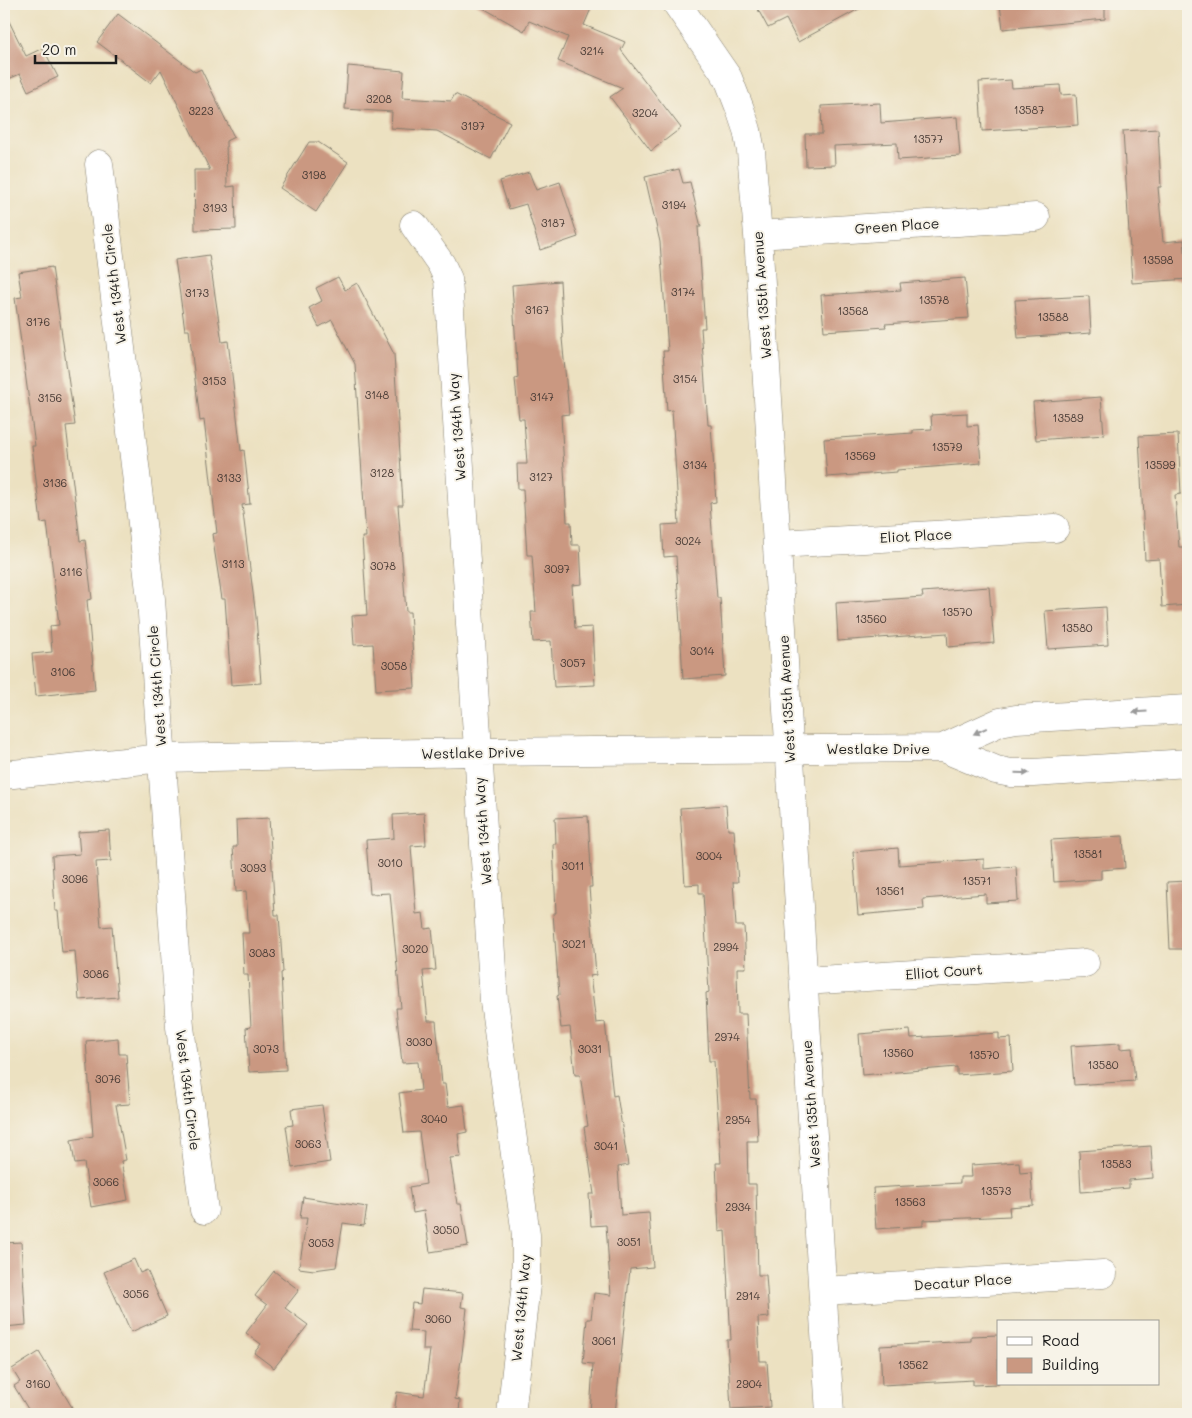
<svg xmlns="http://www.w3.org/2000/svg" width="1192" height="1418" font-family="Mali,sans-serif">
<style>
.building{fill:#ca9881}
.lines{fill:none;stroke-linecap:round;stroke-linejoin:round}
.minor-casing{stroke:#847e6e;stroke-width:29}
.minor{stroke:#fff;stroke-width:28}
.oneway{fill:#999}
.labels{text-anchor:middle;stroke-width:4;stroke-linejoin:round;paint-order:stroke}
.number-label{font-size:11px;fill:#483b35}
.street-label{font-size:14px;fill:#1c1c1c;stroke:#f7f3e8}
</style>
<rect width="100%" height="100%" fill="#f7f3e8"/>
<filter id="ink" filterUnits="userSpaceOnUse"><feTurbulence type="fractalNoise" baseFrequency=".02" numOctaves="2"/><feDisplacementMap in="SourceGraphic" scale="10" xChannelSelector="R" yChannelSelector="G"/><feConvolveMatrix kernelMatrix="1 2 1 2 8 2 1 2 1" color-interpolation-filters="sRGB"/></filter>
<filter id="wash" filterUnits="userSpaceOnUse"><feTurbulence type="fractalNoise" baseFrequency=".0096" numOctaves="4" result="noise"/><feDisplacementMap in="SourceGraphic" scale="20" xChannelSelector="R" yChannelSelector="G"/><feGaussianBlur stdDeviation="1.12" result="paint"/><feColorMatrix in="noise" values="0 0 0 0 0 0 0 0 0 0 0 0 0 0 0 0 0 1.4 0 .05"/><feComposite in="paint" operator="in"/></filter>
<g filter="url(#wash)">
<rect width="100%" height="100%" fill="#ece1c1"/>
<g id="blocks">
<!-- building -->
<path class="building" d="M476,4H593L584,25L625,42L621,50L681,128L651,151L610,97L623,88L558,61L568,37L529,21L524,31Z
M755,4H868L798,42L786,19L768,28Z
M1000,4H1105V19L1003,29Z
M4,11L26,56L43,48L58,77L28,91L20,74L4,81Z
M118,14L195,72L201,69L234,137L226,141L227,187L235,186L236,229L195,230L194,170H210L161,70L151,83L97,42Z
M348,66L404,71L402,98L451,101L455,94L510,122L491,159L437,131L391,128L392,112L345,109Z
M1011,80L1012,88L1060,85L1061,95L1076,94L1078,125L982,131L979,82Z
M880,103L881,123L957,117L960,156L898,160L897,143L834,146L835,165L806,166L805,134H822L821,106Z
M1158,129L1161,187H1158L1163,242L1184,240L1188,279L1132,283L1123,131Z
M309,142H318L348,162L316,212L280,188Z
M679,169L683,183L690,182L701,227H698L705,328H701L708,425H711L716,502L710,503L717,598H720L725,676L683,679L676,556L664,557L662,525L679,524L672,410L667,411L663,351H668L660,242L645,177Z
M529,172L536,190L560,182L578,237L540,250L526,204L509,209L500,181Z
M209,255L222,342L228,341L241,451L244,450L250,504L242,505L256,617L261,683L231,685L225,599H222L212,534L217,533L204,420L200,421L189,330H185L175,260Z
M52,267L75,425L66,426L80,541L85,540L92,599L87,600L95,690L36,696L32,654L52,652L50,626L59,625L47,522L41,523L32,446H35L15,298L22,297L18,272Z
M338,277L345,290L357,283L394,354L403,505H398L406,612H410L415,688L376,690L373,644L354,645L352,616L367,615L362,537H366L355,364L332,320L319,327L309,308L322,301L316,288Z
M965,278L969,318L885,324L886,327L824,331L821,295L901,290L900,283Z
M560,281L563,338H562L569,414L561,415L567,522H571L572,545H580L582,584L572,585L575,628L592,627L595,685L554,687L551,641L533,642L531,612H536L532,555H527L523,489H518L517,464H527L524,419H519L515,379L518,378L512,285Z
M1089,296L1091,333L1018,338L1015,300Z
M1101,397L1104,435L1036,440L1033,402Z
M967,413V426L978,425L981,463L897,470V472L827,477L824,439L913,433V430L932,429L931,415Z
M1178,434L1181,494L1175,495L1179,547H1188V605L1162,607L1159,559L1145,560L1139,436Z
M989,587L994,643L948,647L947,633L838,641L836,603L923,597L922,592Z
M1106,607L1108,645L1048,649L1045,611Z
M726,805L728,830H734L738,882H733L736,926H744L746,968H737L738,1014H746L750,1099H756L758,1141H747L748,1184H756L758,1275H766L769,1317L758,1318L760,1361H767L770,1407L731,1409L727,1340H731L725,1231L719,1232L716,1163H721L714,1061H709L706,993L709,992L703,893H699V884L685,885L680,808Z
M424,813L426,845L411,846L416,914L423,913L425,929L432,928L436,970L423,971L428,1021H436L442,1084H445L448,1107L464,1105L467,1132L458,1134L461,1157L450,1158L457,1204H461L468,1246L430,1252L424,1211L413,1213L409,1187L426,1184L419,1132L404,1133L399,1093L421,1090L418,1062L402,1063L396,1008H401L390,893L370,894L366,840L394,838L393,815Z
M588,816L592,887H589L596,975L590,976L596,1023L605,1022L613,1096L617,1095L628,1165L618,1167L621,1215L649,1213L653,1267L630,1269L615,1414H590L593,1364L583,1363L587,1319H591L594,1293L611,1295L606,1225L591,1226L589,1194H594L584,1127L588,1126L580,1075H575L570,1027L561,1028L557,996L559,995L553,913H556L553,844H556L555,818Z
M269,818L275,915H279L283,972L281,973L286,1070L249,1072L246,1028L251,1027L248,975H244L242,933H249L246,891L236,892L233,847H237L236,820Z
M109,830L111,861L96,862L101,927L112,926L118,997L79,1000L75,951L62,952L58,911H55L52,856L80,854L78,832Z
M1123,836L1125,868L1101,870V879L1054,882L1051,840Z
M898,848L899,865L984,859V869L1016,866L1018,901L986,903V894L923,899L924,909L858,915L853,852Z
M1188,881V949H1170L1167,882Z
M910,1030L911,1038L999,1033V1039L1011,1038L1013,1071L957,1075V1067L862,1075L859,1034Z
M118,1038L119,1054H126L130,1104L116,1105L126,1160L121,1161L128,1200L91,1207L84,1163L75,1164L71,1140L93,1136L86,1041Z
M1120,1043V1049L1132,1048L1135,1081L1074,1085L1071,1046Z
M322,1105L330,1162L292,1168L286,1126L293,1125L291,1109Z
M1151,1146L1153,1178L1129,1180V1188L1081,1192L1079,1151Z
M1019,1162L1020,1173L1031,1172L1033,1205L1009,1207L1010,1216L923,1220V1226L876,1229L873,1188L960,1183V1177H972L971,1165Z
M303,1197L367,1207L364,1226L343,1223L336,1267L314,1270L299,1268L307,1218H300Z
M21,1242L26,1325L4,1327V1243Z
M134,1259L140,1273L147,1270L167,1316L131,1332L104,1272Z
M274,1271L299,1290L285,1308L308,1325L274,1368L254,1353L261,1344L246,1333L267,1305L255,1296Z
M422,1289L463,1293L461,1307L467,1308L462,1354L455,1399L460,1400L459,1414H394L397,1392L424,1396L430,1350H423L424,1332L409,1331L412,1303L420,1304Z
M998,1335V1384L973,1385V1380L882,1385L880,1346L971,1341V1336Z
M39,1352L76,1414H31L14,1386L20,1382L12,1369Z"/>
</g>
</g>
<g filter="url(#ink)">
<use href="#blocks" fill-opacity="0" stroke="#847e6e" stroke-width="1"/>
<g class="lines">
<!-- minor casing -->
<g class="minor-casing">
<path id="minor" d="M677,4L728,78L740,109L747,130L751,151L758,235L830,1414
M99,164L151,599L180,1027L204,1210
M414,225L441,264L448,279L494,1001L526,1235V1285L511,1414
M758,235L1036,217
M778,544L1055,528
M943,748L996,770L1011,773H1033L1188,763
M4,775L162,758L478,752L943,748L1000,722L1016,719L1188,709
M804,981L1085,963
M823,1291L1103,1274"/>
</g>
<!-- minor -->
<use href="#minor" class="minor"/>
</g>
<!-- one-way arrows -->
<defs><path id="oneway-solid" d="M-6-.8H1V-3.2L6.5 0L1 3.2V.8H-6Z" transform="scale(1.25)"/></defs>
<g class="oneway">
<use href="#oneway-solid" transform="translate(1140 712) rotate(177)"/>
<use href="#oneway-solid" transform="translate(980 731) rotate(155)"/>
<use href="#oneway-solid" transform="translate(1022 773) rotate(1)"/>
</g>
</g>
<g class="labels">
<!-- number labels -->
<g class="number-label">
<text x="592" y="55">3214</text>
<text x="379" y="103">3208</text>
<text x="1029" y="114">13587</text>
<text x="201" y="115">3223</text>
<text x="645" y="117">3204</text>
<text x="473" y="130">3197</text>
<text x="928" y="143">13577</text>
<text x="314" y="179">3198</text>
<text x="674" y="209">3194</text>
<text x="215" y="212">3193</text>
<text x="553" y="227">3187</text>
<text x="1158" y="264">13598</text>
<text x="683" y="296">3174</text>
<text x="197" y="297">3173</text>
<text x="934" y="304">13578</text>
<text x="537" y="314">3167</text>
<text x="853" y="315">13568</text>
<text x="1053" y="321">13588</text>
<text x="38" y="326">3176</text>
<text x="685" y="383">3154</text>
<text x="214" y="385">3153</text>
<text x="377" y="399">3148</text>
<text x="542" y="401">3147</text>
<text x="50" y="402">3156</text>
<text x="1068" y="422">13589</text>
<text x="947" y="451">13579</text>
<text x="860" y="460">13569</text>
<text x="695" y="469">3134</text>
<text x="1160" y="469">13599</text>
<text x="382" y="477">3128</text>
<text x="541" y="481">3127</text>
<text x="229" y="482">3133</text>
<text x="55" y="487">3136</text>
<text x="688" y="545">3024</text>
<text x="233" y="568">3113</text>
<text x="383" y="570">3078</text>
<text x="557" y="573">3097</text>
<text x="71" y="576">3116</text>
<text x="957" y="616">13570</text>
<text x="871" y="623">13560</text>
<text x="1077" y="632">13580</text>
<text x="702" y="655">3014</text>
<text x="573" y="667">3057</text>
<text x="394" y="670">3058</text>
<text x="63" y="676">3106</text>
<text x="1088" y="858">13581</text>
<text x="709" y="860">3004</text>
<text x="390" y="867">3010</text>
<text x="573" y="870">3011</text>
<text x="253" y="872">3093</text>
<text x="75" y="883">3096</text>
<text x="977" y="885">13571</text>
<text x="890" y="895">13561</text>
<text x="574" y="948">3021</text>
<text x="726" y="951">2994</text>
<text x="415" y="953">3020</text>
<text x="262" y="957">3083</text>
<text x="96" y="978">3086</text>
<text x="727" y="1041">2974</text>
<text x="419" y="1046">3030</text>
<text x="266" y="1053">3073</text>
<text x="590" y="1053">3031</text>
<text x="898" y="1057">13560</text>
<text x="984" y="1059">13570</text>
<text x="1103" y="1069">13580</text>
<text x="108" y="1083">3076</text>
<text x="434" y="1123">3040</text>
<text x="738" y="1124">2954</text>
<text x="308" y="1148">3063</text>
<text x="606" y="1150">3041</text>
<text x="1116" y="1168">13583</text>
<text x="106" y="1186">3066</text>
<text x="996" y="1195">13573</text>
<text x="910" y="1206">13563</text>
<text x="738" y="1211">2934</text>
<text x="446" y="1234">3050</text>
<text x="629" y="1246">3051</text>
<text x="321" y="1247">3053</text>
<text x="136" y="1298">3056</text>
<text x="748" y="1300">2914</text>
<text x="438" y="1323">3060</text>
<text x="604" y="1345">3061</text>
<text x="913" y="1369">13562</text>
<text x="38" y="1388">3160</text>
<text x="749" y="1388">2904</text>
</g>
<!-- street labels -->
<g class="street-label">
<text transform="translate(897 226) rotate(-4)" y="5">Green Place</text>
<text transform="translate(114 284) rotate(-97)" y="5">West 134th Circle</text>
<text transform="translate(762 295) rotate(-94)" y="5">West 135th Avenue</text>
<text transform="translate(457 427) rotate(-94)" y="5">West 134th Way</text>
<text transform="translate(916 536) rotate(-3)" y="5">Eliot Place</text>
<text transform="translate(157 686) rotate(-94)" y="5">West 134th Circle</text>
<text transform="translate(787 699) rotate(-93)" y="5">West 135th Avenue</text>
<text x="878" y="754">Westlake Drive</text>
<text transform="translate(473 753) rotate(-1)" y="5">Westlake Drive</text>
<text transform="translate(483 831) rotate(-94)" y="5">West 134th Way</text>
<text transform="translate(944 972) rotate(-4)" y="5">Elliot Court</text>
<text transform="translate(188 1090) rotate(83)" y="5">West 134th Circle</text>
<text transform="translate(811 1104) rotate(-94)" y="5">West 135th Avenue</text>
<text transform="translate(963 1282) rotate(-4)" y="5">Decatur Place</text>
<text transform="translate(521 1308) rotate(-85)" y="5">West 134th Way</text>
</g>
</g>
<!-- margin -->
<rect width="1192" height="1418" fill="none" stroke="#f7f3e8" stroke-width="20"/>
<!-- legend -->
<rect x="997" y="1320" width="162" height="65" fill="#f7f3e8" stroke="#9f9d96"/>
<rect x="1007" y="1337" width="25" height="8" fill="#ffffff" stroke="#9f9d96"/>
<text x="1042" y="1346" font-size="15" fill="#1c1c1c">Road</text>
<rect x="1007" y="1358" width="25" height="15" fill="#ca9881" stroke="#9f9d96"/>
<text x="1042" y="1370" font-size="15" fill="#1c1c1c">Building</text>
<!-- scale -->
<path d="M35 55v8h81v-8" fill="none" stroke="#1c1c1c" stroke-width="2.5"/>
<text x="42" y="55" font-size="15" fill="#1c1c1c" stroke="#f7f3e8" stroke-width="4" paint-order="stroke">20 m</text>
</svg>
